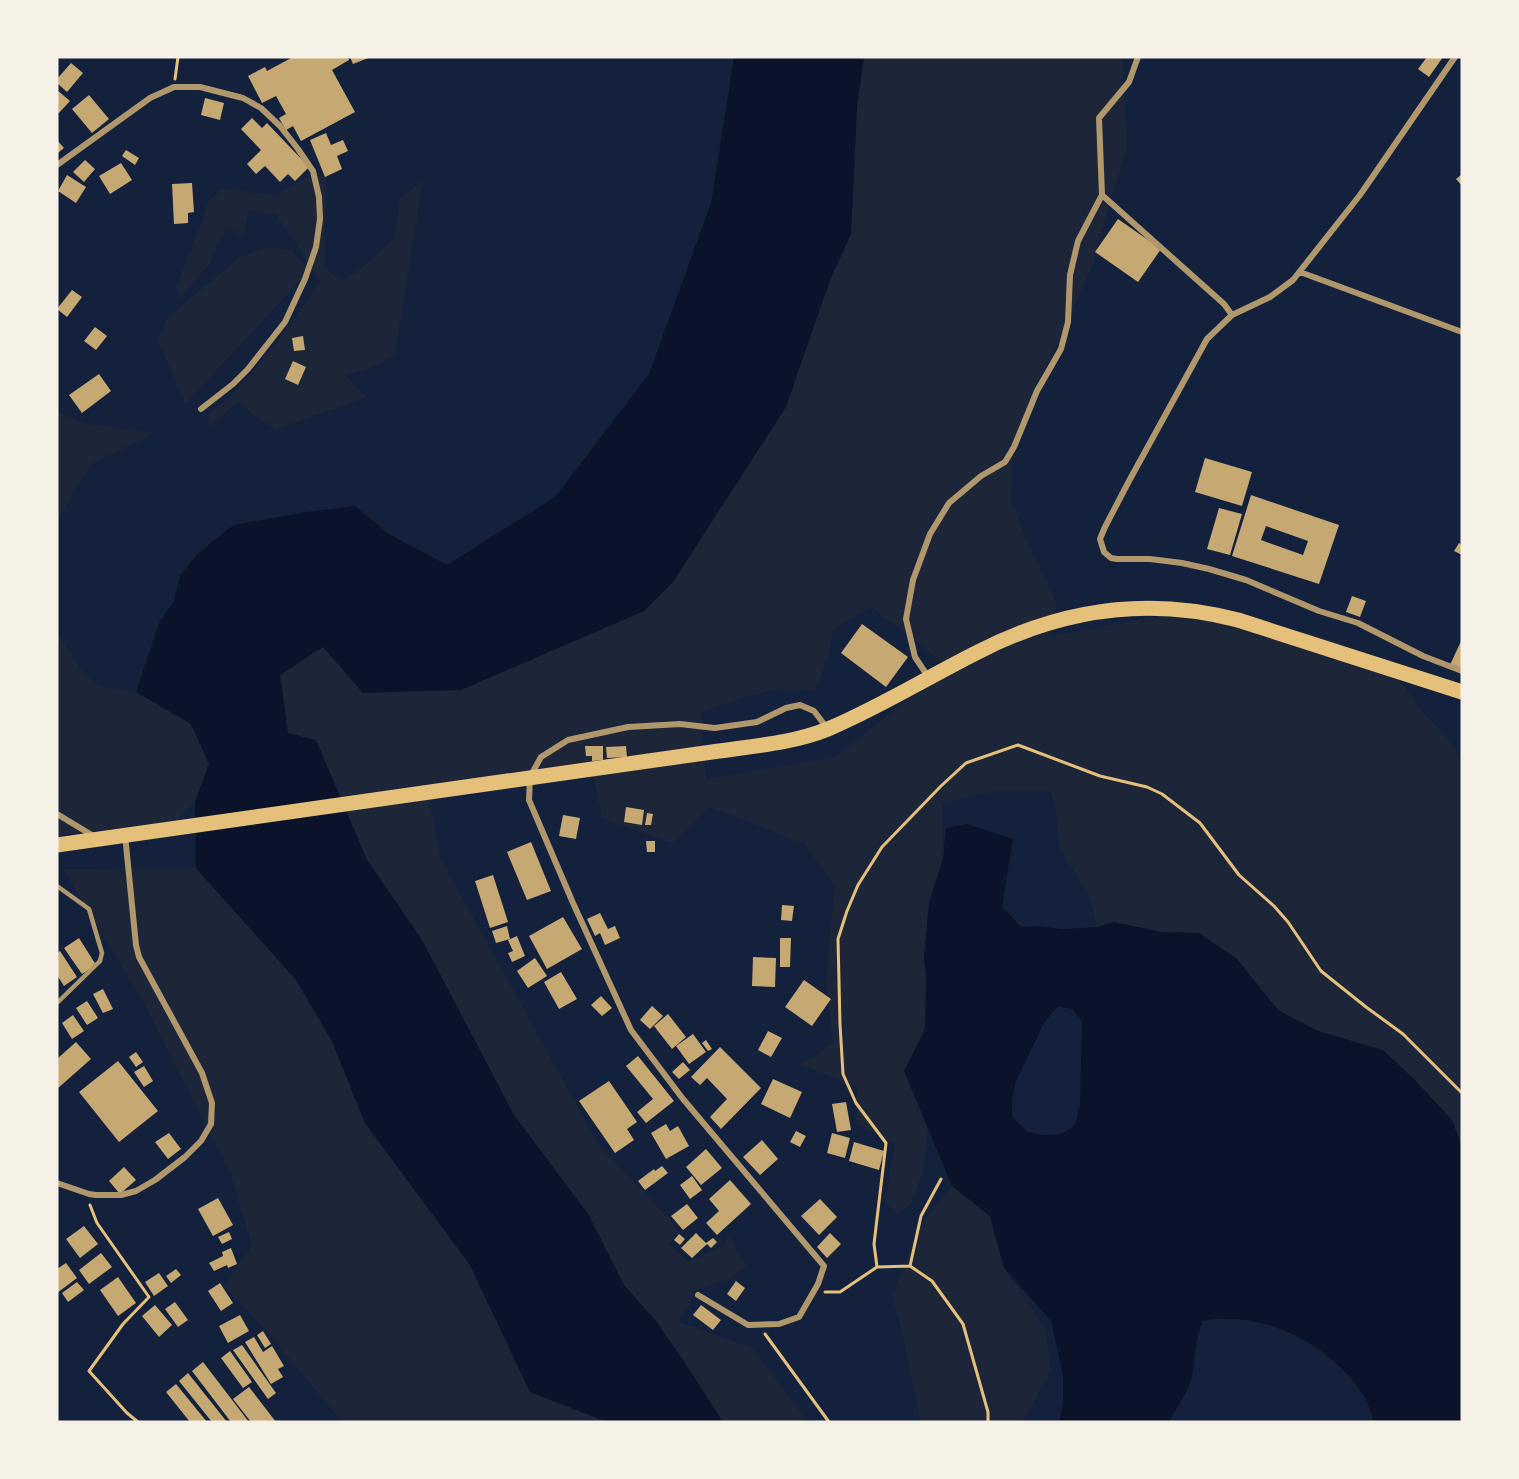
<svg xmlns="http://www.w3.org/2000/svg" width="1519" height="1479" font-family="Literata,serif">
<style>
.green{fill:#1d2539;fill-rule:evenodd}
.water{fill:#0b132b;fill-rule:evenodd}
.building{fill:#c6a872;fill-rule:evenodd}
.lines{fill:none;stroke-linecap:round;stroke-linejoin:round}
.path{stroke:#e5c07b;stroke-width:3}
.service{stroke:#b1986c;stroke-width:4.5}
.minor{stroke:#b1986c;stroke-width:6}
.trunk{stroke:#e5c07b;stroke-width:15}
</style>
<rect width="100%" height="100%" fill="#14213d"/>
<!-- green -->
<path class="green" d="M864,57H1123L1127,148L1095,252V260L1013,440L1011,501L1024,534L1057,604L1050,637L1147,618H1202L1315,634L1389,663L1418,707L1450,741L1462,762V1147L1452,1120L1383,1050L1318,1031L1277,1010L1237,959L1199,933L1161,932L1114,922L1098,927L1088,893L1059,848L1056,811L1051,791H995L942,803L943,859L929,902L924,957L926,980L925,1029L905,1071L928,1129L923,1172L911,1204L897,1214L886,1203L890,1168L895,1144L855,1123L858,1087L801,1065L833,1044L826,977L835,886L805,844L710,807L672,843L602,818L590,761L429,798L441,859L598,1144L670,1220L679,1232L669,1244L688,1262L718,1248L725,1246L728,1234L746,1267L729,1279L697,1289L679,1322L752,1348L808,1422H723L681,1357L656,1321L624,1285L588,1214L514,1115L422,940L367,860L316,740L288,733L280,675L323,646L461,690L644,611L673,582L724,502L830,280L851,234L857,107ZM871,607L949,667L835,757L706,779L701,712L749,696L779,689L816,691L828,656L833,630Z
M326,175L325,269L341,281L358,271L394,239L400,198L423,181L395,353C380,367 364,370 345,375L366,397C336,409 306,418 276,430L255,416L238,402L209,427L208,415C253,380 288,330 319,282L296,243L275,214L249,211L243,236L226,227L219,241L210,263L179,300L177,286L191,248L203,220L208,201L224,188L276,196L304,178Z
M269,247L293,251L310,270L185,404L158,340L168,317L240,257Z
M57,411L86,424L155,433L92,464L74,491L57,523Z
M57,632L81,670L99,686L136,692L191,724L209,764L195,802L174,823L57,835Z
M196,868L296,980L332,1041L365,1123L470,1265L530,1392L607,1422H342L265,1329L224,1286L252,1246L231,1175L145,1005L63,869Z
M952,1186L990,1216L1004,1268L1045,1328L1051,1371L1028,1412L1021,1422H921L902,1332L892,1295L919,1227Z"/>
<!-- water -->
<path class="water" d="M734,57H864L857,107L851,234L830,280L786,407L673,582L644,611L461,690L363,693L323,647L280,675L288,733L316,740L367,860L422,940L514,1115L588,1214L624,1285L656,1321L681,1357L723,1422H607L530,1392L470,1265L365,1123L332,1041L296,980L196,868L195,802L209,764L191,724L136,692L160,621L174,601L180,576L196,555L233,525L307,512L355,506L389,534L447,565L555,497L649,374L711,203Z
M967,824L1013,839L1002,907L1022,927L1037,926L1062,929L1098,927L1114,922L1161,932L1199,933L1237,959L1278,1010L1318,1031L1383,1050L1414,1079L1452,1120L1462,1147V1422H1374C1371,1414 1369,1404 1364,1396C1332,1345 1263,1309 1203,1321C1194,1338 1196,1357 1192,1376C1188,1393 1177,1407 1169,1422H1059L1063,1404V1375L1051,1321L1004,1268L990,1216L952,1186L904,1071L925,1029L926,980L924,958L929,902L943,859L946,828ZM1058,1006L1072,1009L1082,1021L1080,1103L1076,1122L1072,1127L1062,1134L1041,1135L1026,1131L1012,1116V1098L1016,1081L1044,1023Z"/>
<!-- building -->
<path class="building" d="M293,57H348L349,60L332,70L355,112L301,141L293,126L286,130L279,118L286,114L276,96L262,103L248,76L265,67L267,71Z
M350,57H371L353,64Z
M1427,57H1443L1429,77L1418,69Z
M71,63L83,73L67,92L57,83V79Z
M57,90L70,101L59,113L57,112Z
M89,95L109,119L92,133L72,109Z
M205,98L224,103L220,120L201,115Z
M252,118L262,128L267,123L309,167L295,181L288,174L280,182L265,166L256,174L247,164L261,150L241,129Z
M326,133L331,145L343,140L348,151L337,156L342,169L325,177L310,140Z
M57,140L64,148L58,153L57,152Z
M126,150L139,158L135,165L122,156Z
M85,160L95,169L84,182L73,172Z
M121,163L132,180L110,194L99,176Z
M1462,174V186L1456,179Z
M67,175L86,187L76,203L58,191Z
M192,183L194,212L188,213V223L174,224L172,184Z
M1118,219L1161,249L1138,282L1095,252Z
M72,290L82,297L67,317L57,309Z
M95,327L107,336L96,350L84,341Z
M303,336L305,350L294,351L292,338Z
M293,361L306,367L298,385L285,379Z
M99,374L111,391L82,413L69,395Z
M1205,458L1252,472L1242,506L1195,492Z
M1251,495L1339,525L1319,584L1232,556ZM1266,526L1308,541L1303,555L1261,540Z
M1219,508L1242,514L1230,555L1207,549Z
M1459,543L1462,545V555L1454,551Z
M1352,596L1366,601L1360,617L1346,612Z
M862,624L908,657L886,687L841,653Z
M1462,639V670L1450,665Z
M585,746H603V760L592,761V756H586Z
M626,746L627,757L607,758L606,747Z
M626,807L644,810L642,825L624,822Z
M647,813L653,814L651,825H645Z
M563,815L580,818L576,839L559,836Z
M646,841H655V852H647Z
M531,842L551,891L527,900L507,852Z
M493,875L508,922L490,928L475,881Z
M782,905L794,906L792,921L781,920Z
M600,913L608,929L615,926L620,938L605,945L600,933L595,936L587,919Z
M563,917L582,949L547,969L529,936Z
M507,926L510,939L496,943L492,931Z
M517,936L525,956L512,962L508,953L513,951L508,940Z
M79,938L96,965L82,974L64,948Z
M780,938H791L790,967H780Z
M60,951L77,977L64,986L57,975V953Z
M753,957L776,958L775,987L752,986Z
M535,958L547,976L528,988L517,971Z
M561,972L577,999L559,1009L544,982Z
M804,980L831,999L812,1026L785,1007Z
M103,989L113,1009L103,1013L93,994Z
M601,996L612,1008L602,1016L591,1005Z
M87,1001L98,1018L87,1025L76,1008Z
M652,1006L663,1016L650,1029L640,1020Z
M668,1014L686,1037L672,1049L654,1026Z
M73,1015L84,1031L72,1039L62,1023Z
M768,1031L782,1038L771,1057L758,1050Z
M693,1034L706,1052L689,1064L676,1046Z
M706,1040L712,1049L708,1051L702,1043Z
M76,1042L91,1059L57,1089V1059Z
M720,1047L761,1088L721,1129L710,1117L727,1099L707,1078L700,1085L691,1077Z
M136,1052L143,1062L136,1067L129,1057Z
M638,1056L674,1101L646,1123L637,1112L653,1099L626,1066Z
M118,1061L158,1111L119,1142L79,1092Z
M683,1062L690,1070L679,1079L672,1072Z
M144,1066L153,1081L144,1087L134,1072Z
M773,1079L802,1092L790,1118L761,1104Z
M609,1081L637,1122L627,1129L634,1140L615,1153L579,1101Z
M846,1102L851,1130L837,1132L832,1104Z
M666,1124L670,1131L678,1126L689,1146L666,1159L651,1133Z
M796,1131L806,1136L800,1147L790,1142Z
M169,1133L181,1149L168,1159L155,1142Z
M832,1133L850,1138L845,1158L827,1153Z
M762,1140L778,1159L760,1175L743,1157Z
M854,1142L884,1151L879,1170L849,1161Z
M706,1149L722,1168L701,1185L686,1167Z
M662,1166L668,1173L645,1190L638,1181L654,1169L655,1171Z
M124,1167L136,1180L120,1194L109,1181Z
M692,1176L702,1190L690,1199L680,1185Z
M730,1180L751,1204L717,1235L706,1223L719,1211L709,1199Z
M218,1198L233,1225L213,1236L198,1209Z
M820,1199L837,1217L819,1235L801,1216Z
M687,1204L698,1218L683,1230L671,1216Z
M84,1226L98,1244L80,1258L66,1239Z
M229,1232L232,1239L222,1244L218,1237Z
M696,1233L707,1244L692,1258L681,1248Z
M830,1233L841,1244L827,1258L817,1247Z
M679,1234L685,1239L680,1245L674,1240Z
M713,1238L717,1242L711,1248L706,1243Z
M231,1248L237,1264L228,1268L227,1265L214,1271L209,1263L223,1256L222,1252Z
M101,1253L112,1267L89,1284L79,1270Z
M66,1263L77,1278L57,1293V1269Z
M176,1269L181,1275L171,1283L166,1276Z
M159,1273L168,1286L154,1296L145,1282Z
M118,1277L136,1303L118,1316L100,1290Z
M736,1281L745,1288L736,1301L727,1294Z
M77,1282L84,1290L68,1302L62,1293Z
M220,1283L233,1303L221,1311L208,1291Z
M175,1302L188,1320L178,1327L165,1309Z
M155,1305L172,1325L159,1337L142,1316Z
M701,1305L721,1320L713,1330L693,1315Z
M240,1315L249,1331L228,1343L219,1326Z
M263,1331L271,1344L265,1348L257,1335Z
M254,1337L263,1352L272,1346L284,1366L278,1369L283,1377L271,1384L245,1342Z
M242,1345L276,1393L268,1399L233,1350Z
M230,1351L252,1382L243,1388L221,1358Z
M203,1362L249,1422H231L192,1371Z
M188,1373L227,1422H212L179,1381Z
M176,1384L207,1422H190L166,1392Z
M249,1387L276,1422H251L233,1399Z"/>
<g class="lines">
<!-- path -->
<path class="path" d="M175,79L178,57
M90,1205L97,1223L149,1297L123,1324L89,1371L127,1413L138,1422
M910,1266L921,1216L941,1179
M877,1267L874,1244L886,1143L856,1103L843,1074L840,1024L838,939L847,911L858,885L882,847L941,786L966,763L1018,745L1100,776L1147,787L1162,794L1200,823L1239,875L1274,906L1288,922L1321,971L1366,1007L1403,1034L1462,1093
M825,1292H840L877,1267L910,1266L932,1281L963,1324L988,1412V1422
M765,1334L829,1422"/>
<!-- service -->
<path class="service" d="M57,886L89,909L102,953L100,961L57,1003"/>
<!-- minor -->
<path class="minor" d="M1455,57L1360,195L1293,280L1270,297L1232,315L1207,339L1129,481L1105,527L1100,539L1104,552L1111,558L1117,559H1150L1182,563L1209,569L1246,580L1319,611L1358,623L1423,656L1462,671
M57,165L150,98L174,87H200L243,98L261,108L280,126L298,149L313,171L319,197L320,219L316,247L305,279L285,322L248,369L233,384L201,409
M1102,195L1224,304L1232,315
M1300,272L1462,332
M929,678L915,657L906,619L913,580L930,534L949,503L981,476L1005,462L1014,447L1037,391L1061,349L1068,322L1070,275L1078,241L1102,195L1099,118L1129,82L1138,57
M57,814L95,837
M57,1183L89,1194L96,1195H121L136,1191L155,1180L185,1157L201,1141L211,1124L212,1103L202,1073L139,957L136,945L125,835
M698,1295L748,1325L779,1324L799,1317L818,1284L824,1266L683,1099L631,1030L573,903L529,800L530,777L541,757L568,740L628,727L680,724L715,728L757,722L786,708L800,705L814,711L827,728"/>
<!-- trunk -->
<path class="trunk" d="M57,845L712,752C751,746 791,744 828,729C880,707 928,677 978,652C1061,609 1147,596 1238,620L1462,692"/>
</g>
<!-- border -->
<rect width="1519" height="1479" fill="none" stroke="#f6f1e7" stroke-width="117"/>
</svg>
